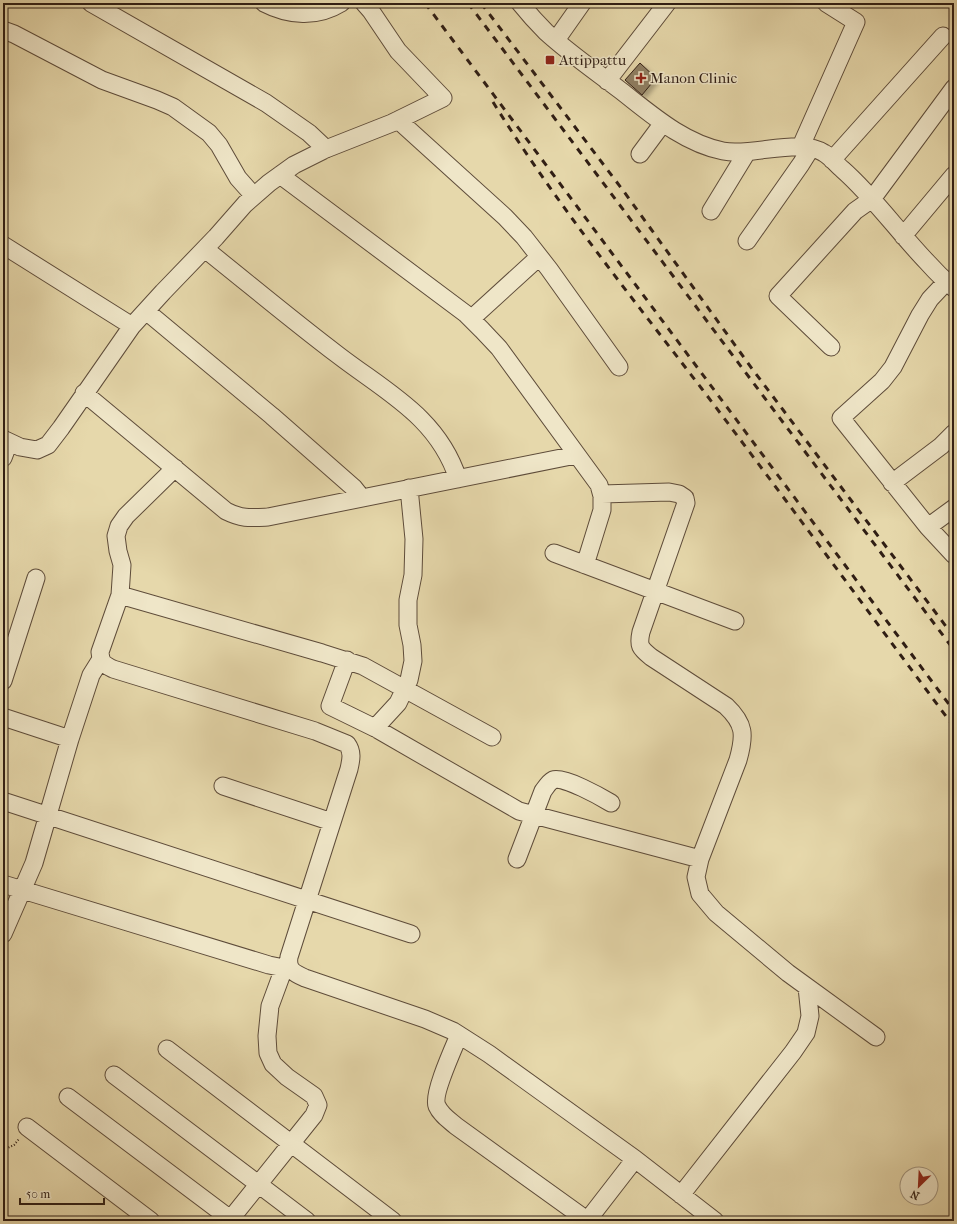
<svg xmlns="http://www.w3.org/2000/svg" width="957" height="1224" font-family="'IM FELL French Canon',serif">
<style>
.building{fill:#8f7f63;stroke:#301e14;filter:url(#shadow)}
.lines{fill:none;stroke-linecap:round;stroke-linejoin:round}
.minor-casing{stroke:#5e4c3a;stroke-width:19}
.path{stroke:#301e14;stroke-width:2;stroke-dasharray:1 2;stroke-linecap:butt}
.minor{stroke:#efe6c8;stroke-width:17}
.rail{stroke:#301e14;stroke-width:3;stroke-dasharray:7 7;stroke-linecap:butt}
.poi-dot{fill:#8f2418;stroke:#efe6c8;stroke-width:1.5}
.labels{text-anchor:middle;stroke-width:3;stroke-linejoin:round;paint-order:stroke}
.poi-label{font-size:15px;fill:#301e14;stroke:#efe6c8;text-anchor:start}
</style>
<defs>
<filter id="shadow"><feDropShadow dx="3.5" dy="3.5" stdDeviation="2" flood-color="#0004"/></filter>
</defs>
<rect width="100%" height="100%" fill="#e6d8ab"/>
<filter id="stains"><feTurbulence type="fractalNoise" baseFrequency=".005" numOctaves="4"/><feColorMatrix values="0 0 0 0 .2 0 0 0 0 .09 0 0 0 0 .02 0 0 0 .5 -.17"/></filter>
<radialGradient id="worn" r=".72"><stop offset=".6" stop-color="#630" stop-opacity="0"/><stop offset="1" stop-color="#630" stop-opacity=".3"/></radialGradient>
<!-- building -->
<path class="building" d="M640,63L656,78L642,95L625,80Z"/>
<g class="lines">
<!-- minor casing -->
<g class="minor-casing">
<path id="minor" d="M91,3L266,103L309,133L326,149
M264,3C289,16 317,18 341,3
M520,3C528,13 537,23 546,32C569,53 595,71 620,90C651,114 683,143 723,151C752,157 800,137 824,153C831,157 836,164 842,169C874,197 898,232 928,263C936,272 944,280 954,288
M3,30L14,34L102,80L157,100L173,107L209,133L219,145L238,178L254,196
M556,40L582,3
M607,81L667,3
M398,120L505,217L524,237L549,269L619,367
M801,146L856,22L826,3
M640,154L663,123
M832,160L943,36
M280,175L466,314L482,330L499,348L599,485L602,496V510L585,565
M711,211L747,152
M903,236L954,175
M747,241L801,164L811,148
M3,245L132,326
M205,249C249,284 293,321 338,355C386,392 438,417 458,479
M946,282L930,299L920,315L893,367L882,381L841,418L928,527L954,555
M146,311L272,416L354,488L358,493L360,498
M471,319L539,257
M831,347L778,296L855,211L872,199L954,88
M84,393L226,511C242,519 250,518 268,517L576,455
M3,439L20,447L37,450L48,445L61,428L132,326L163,292L216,237L245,204L269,183L294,165L326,149L392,123L443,98L398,51L371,11L364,3
M3,458L9,442
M175,468L126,516L119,526L116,536L118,551L122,565L120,595L100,652C101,663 103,664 113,669L315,731L347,744C353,752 351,760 349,769L289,957C287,970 294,973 305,978L425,1019L453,1031L489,1054L635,1159L715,1221
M892,483L941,446L954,433
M602,494L669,492L679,494L685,498L686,503L641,632C638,646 640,648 651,657L726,706C745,724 745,735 738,760L700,859L696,877L700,894L716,913L788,973L876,1037
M928,527L954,508
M554,553L735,621
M120,595L322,653L363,666L492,737
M347,660L330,706L375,728L519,811L700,859
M3,681L36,578
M3,717L70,739
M375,728L398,703L409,680L413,661L412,645L408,625V600L413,575L414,539L409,488
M223,786L332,822
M3,801L411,934
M517,859L543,791C546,787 549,782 553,780C564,776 601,797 611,803
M3,884L269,965L289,969
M3,934L34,863L70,739L91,675L101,659
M459,1035C454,1047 432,1095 437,1106C441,1115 449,1120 456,1126L588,1221
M167,1049L393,1221
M114,1075L307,1221
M68,1097L233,1221
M27,1127L151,1221
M681,1195L793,1052L806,1033L810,1016L807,987
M229,1221L314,1115L318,1105L314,1096L287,1077L273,1064L268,1053L267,1036L270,1006L284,968
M587,1221L635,1159"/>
</g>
<!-- path -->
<path class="path" d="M3,1150L14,1145L19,1139"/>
<!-- minor -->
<use href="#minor" class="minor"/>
<!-- rail -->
<path class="rail" d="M425,3L954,711
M468,3L954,650
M481,3L622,189L753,370L954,637
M493,102C555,202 630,295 702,389C787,501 870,614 954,727"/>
</g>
<!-- markers -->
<g class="poi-dot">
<rect x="545" y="55" width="10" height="10" rx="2"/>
<path d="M639 72h4v4h4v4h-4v4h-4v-4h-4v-4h4z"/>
</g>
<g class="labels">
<!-- poi labels -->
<g class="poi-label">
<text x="559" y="65">Attippattu</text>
<text x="650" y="83">Manon Clinic</text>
</g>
</g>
<!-- margin -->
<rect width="957" height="1224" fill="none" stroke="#e6d8ab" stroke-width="16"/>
<rect x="4" y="4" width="949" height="1216" fill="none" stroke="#301e14" stroke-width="2"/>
<rect x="8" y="8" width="941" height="1208" fill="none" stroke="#301e14"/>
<!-- north arrow -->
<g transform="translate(919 1186) rotate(204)"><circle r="19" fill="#efe6c8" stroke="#a39680"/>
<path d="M0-3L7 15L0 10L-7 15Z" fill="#8f2418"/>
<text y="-6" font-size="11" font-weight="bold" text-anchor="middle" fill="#301e14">N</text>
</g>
<!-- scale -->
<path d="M20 1198v6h84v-6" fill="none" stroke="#301e14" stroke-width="2"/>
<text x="26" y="1198" font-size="12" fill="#301e14" stroke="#efe6c8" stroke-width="3" paint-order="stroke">50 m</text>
<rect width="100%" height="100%" filter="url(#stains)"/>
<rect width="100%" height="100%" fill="url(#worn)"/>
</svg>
